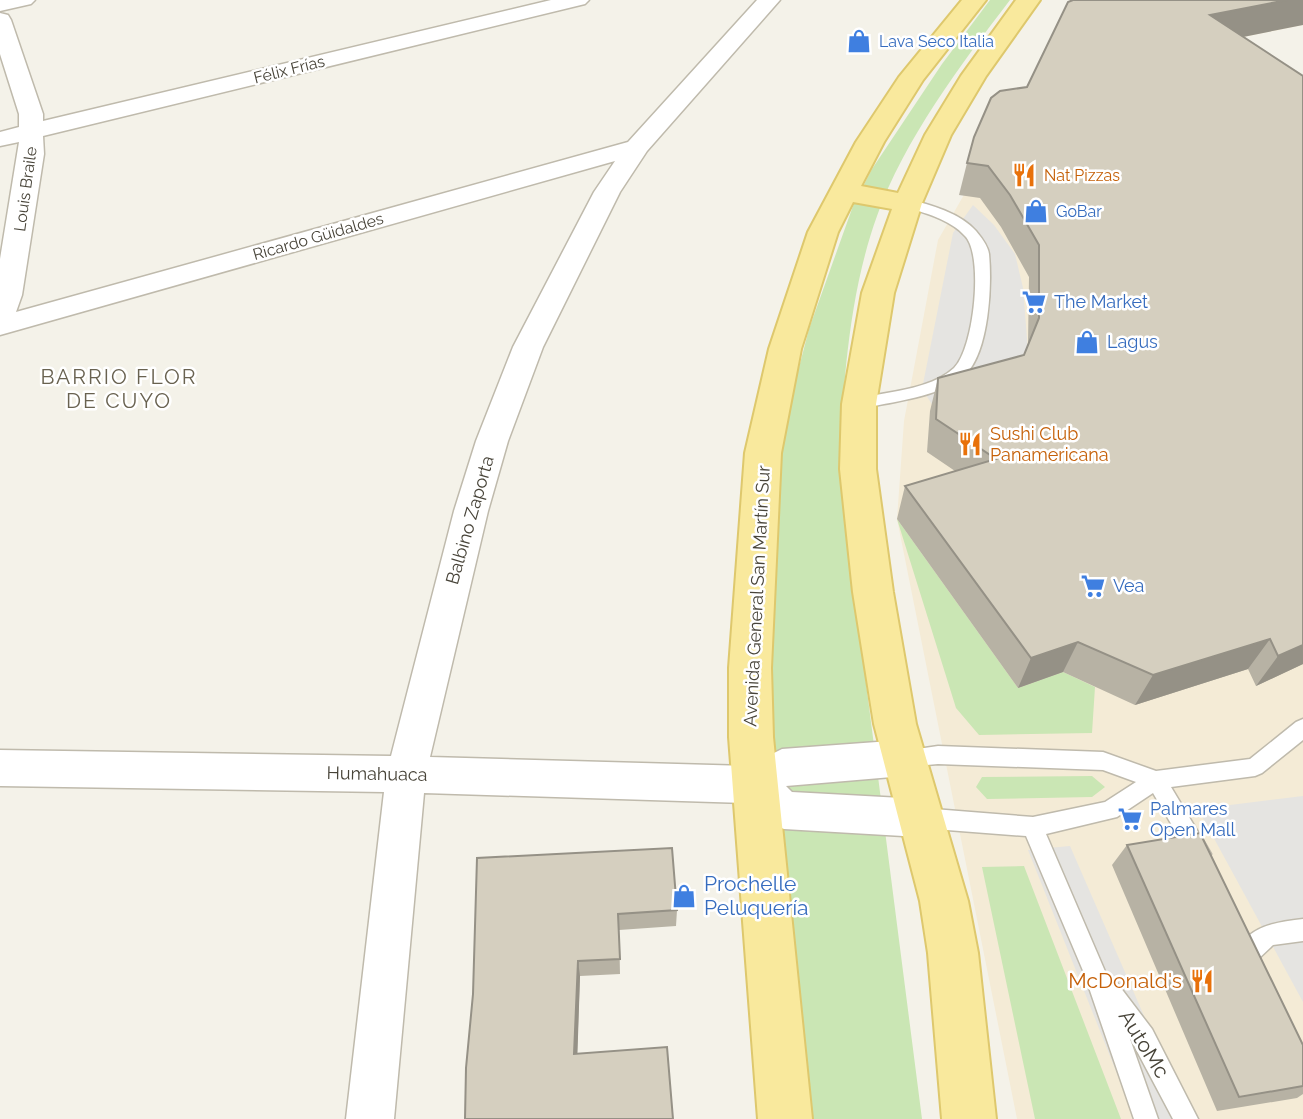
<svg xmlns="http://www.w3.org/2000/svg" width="1303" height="1119" font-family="Raleway,sans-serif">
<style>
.commercial{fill:#f4ebd6}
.green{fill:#cae6b4}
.parking{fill:#e5e4e1}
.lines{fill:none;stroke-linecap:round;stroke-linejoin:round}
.lane-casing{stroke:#bfbaac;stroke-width:3}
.street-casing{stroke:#bfbaac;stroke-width:3}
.primary-casing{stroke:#dec86d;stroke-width:4}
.lane{fill:#fff;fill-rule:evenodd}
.street{fill:#fff;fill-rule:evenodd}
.primary{fill:#f9e99d;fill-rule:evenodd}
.wall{fill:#b7b2a4}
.shaded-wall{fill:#959186}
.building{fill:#d5cfbf;stroke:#959186;stroke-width:2}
.labels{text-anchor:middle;stroke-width:5;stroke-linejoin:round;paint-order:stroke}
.far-shop-label{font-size:16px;fill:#366cbe;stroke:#fff;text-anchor:start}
.far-street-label{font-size:16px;fill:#474338;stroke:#fff}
.far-food-label{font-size:16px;fill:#c56008;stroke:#fff;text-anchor:start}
.shop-label{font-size:18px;fill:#366cbe;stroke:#fff;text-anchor:start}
.food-label{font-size:18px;fill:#c56008;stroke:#fff;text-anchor:start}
.street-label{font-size:18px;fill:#474338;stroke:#fff}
.quarter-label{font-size:21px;letter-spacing:2px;fill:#696250;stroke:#fff}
.near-shop-label{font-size:21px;fill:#366cbe;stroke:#fff;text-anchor:start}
.near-food-label{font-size:21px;fill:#c56008;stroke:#fff;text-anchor:end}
.near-street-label{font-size:21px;fill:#474338;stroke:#fff}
</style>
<rect width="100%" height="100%" fill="#f4f2e9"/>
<!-- commercial -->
<path class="commercial" d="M1303,0V25L1199,46L1303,118V1119H1017L897,519L904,421L938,240L1007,120Z"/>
<!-- green -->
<path class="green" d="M990,0H1010C961,64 904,140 877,216C848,297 843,388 839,473L922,1119H812L771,793L775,490L789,406L809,329L853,206L872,169L942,64Z
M897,519L1018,688L1063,672L1095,687L1092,733L979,735L956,708Z
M1092,776L1105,787L1092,797L987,799L976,787L982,777Z
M1024,866L1121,1119H1035L982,867Z"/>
<!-- parking -->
<path class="parking" d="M973,205L994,225L1015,254L1023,288L1028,351L1009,387L939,415L922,389L953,233Z
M1303,796V1002L1198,809Z
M1070,846L1189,1119H1135L1028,850Z"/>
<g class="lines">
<!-- lane casing -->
<g class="lane-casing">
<path id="lane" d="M908,199C931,205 960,213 976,231C981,237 988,246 989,254C992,286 989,350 966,374C944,397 889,402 859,409L853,408L851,404L853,400C885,391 929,391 954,368C974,349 984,255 965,236C950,219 924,213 903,206L901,203Z
M1303,719V740L1262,773L1255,776L1171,787L1207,847L1211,854L1207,861L1200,864L1193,861L1153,793L1117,817L1046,834L1107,976L1114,979L1152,1029L1198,1119H1173L1129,1036L1158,1119H1134L1084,973L1026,836L921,828L914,825L911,818L914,811L921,808L1033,817L1105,802L1136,782L1103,770L938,764L904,767L897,764L894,758L897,752L938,746L1103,752L1156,771L1250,759L1296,722Z
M1303,919V941L1273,945L1255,962L1247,965L1239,962L1236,954C1247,926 1276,922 1303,919Z"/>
</g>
<!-- street casing -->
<g class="street-casing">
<path id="street" d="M0,0H35L31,4L0,11Z
M551,0H589L585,4L43,136L44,154L22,295L16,312L628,142L757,0H780L647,151L620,192L543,347L508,441L488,511L430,757L748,766L782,749L904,740L918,746L924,758L918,770L904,776L786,786L792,792L920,799L935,805L941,818L935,831L920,837L784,829L769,823L745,803L424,793L394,1119H346L384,792L0,786V750L391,756L454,511L476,441L513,347L594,192L615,161L0,335V259L19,142L0,146V132L19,127V114L0,54V13L8,15L11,20L43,114V121Z"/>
</g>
<!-- primary casing -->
<g class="primary-casing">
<path id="primary" d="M962,0H986L923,80L884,142L861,186L898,193L925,135L961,76L1016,0H1040L986,76L951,135L922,203L894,293L876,404V469L893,592L916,724L968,901L978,953L996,1119H942L928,953L920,901L874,724L853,592L840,469L842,404L862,293L892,209L853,202L838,232L801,349L781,453L771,668L773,737L812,1119H758L729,737V668L745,453L769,349L808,232L856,142L899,77Z"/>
</g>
<!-- lane -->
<use href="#lane" class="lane"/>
<!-- street -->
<use href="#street" class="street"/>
<!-- primary -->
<use href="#primary" class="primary"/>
</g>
<!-- wall -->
<path class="wall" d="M1244,37L1303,664L1256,686L1248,669L1135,705L1063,672L1018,688L897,519L905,486L955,471L927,452L930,411L938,378L1024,355L1028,344L1029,277L1001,227L980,198L959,195L967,163L1027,87Z
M1127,845L1303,1045V1094L1297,1098L1217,1111L1112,865Z
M477,858L677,910L676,926L619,930L620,974L580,976L577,1054L673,1119L473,994Z"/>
<!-- shaded-wall -->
<path class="shaded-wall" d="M1287,0H1303V25L1198,46L1210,15Z
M1270,639L1248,669L1135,705L1153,675Z
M1078,642L1063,672L1018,688L1031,658Z
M1303,645V664L1256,686L1278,656Z
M578,961L580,976L577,1067L574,1054Z"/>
<!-- building -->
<path class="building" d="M1073,0H1287L1210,15L1303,76V645L1278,656L1270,639L1153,675L1078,642L1031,658L905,486L996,459L936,419L938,378L1024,355L1039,318V245L1010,195L988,166L967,163L974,137L991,98L1000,91L1027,87L1068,2Z
M1200,833L1303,1045V1086L1239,1097L1127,845Z
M672,848L677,910L618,914L620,959L578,961L574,1054L667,1047L673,1119H465L466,1068L473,994L477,858Z"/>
<!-- icons -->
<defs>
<g id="shop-bare" transform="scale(1.89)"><path d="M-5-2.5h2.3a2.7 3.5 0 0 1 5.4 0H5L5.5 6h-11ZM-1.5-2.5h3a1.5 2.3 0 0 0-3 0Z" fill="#3f7fe0" stroke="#fff" stroke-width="2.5" paint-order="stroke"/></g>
<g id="restaurant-bare" transform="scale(1.89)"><path d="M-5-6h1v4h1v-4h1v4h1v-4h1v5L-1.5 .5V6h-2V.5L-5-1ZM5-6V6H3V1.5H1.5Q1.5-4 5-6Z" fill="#e8710a" stroke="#fff" stroke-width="2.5" paint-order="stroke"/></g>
<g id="supermarket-bare" transform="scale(1.89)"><path d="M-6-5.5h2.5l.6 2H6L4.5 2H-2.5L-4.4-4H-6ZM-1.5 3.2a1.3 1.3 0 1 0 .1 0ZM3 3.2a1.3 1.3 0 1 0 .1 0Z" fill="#3f7fe0" stroke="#fff" stroke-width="2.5" paint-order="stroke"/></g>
</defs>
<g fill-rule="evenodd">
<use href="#shop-bare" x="859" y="41"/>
<use href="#restaurant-bare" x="1024" y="175"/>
<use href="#shop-bare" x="1036" y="211"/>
<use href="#supermarket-bare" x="1034" y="302"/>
<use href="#shop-bare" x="1087" y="342"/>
<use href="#restaurant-bare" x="970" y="444"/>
<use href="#supermarket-bare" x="1093" y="586"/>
<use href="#supermarket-bare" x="1130" y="819"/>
<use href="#shop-bare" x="684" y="896"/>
<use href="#restaurant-bare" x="1202" y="981"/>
</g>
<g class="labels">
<!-- far-shop labels -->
<g class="far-shop-label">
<text x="879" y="47">Lava Seco Italia</text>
<text x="1056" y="217">GoBar</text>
</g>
<!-- far-street labels -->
<g class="far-street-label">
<text transform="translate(289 69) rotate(-14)" y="6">Félix Frías</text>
<text transform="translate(25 189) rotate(-82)" y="6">Louis Braile</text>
<text transform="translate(318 236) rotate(-16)" y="6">Ricardo Güidaldes</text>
</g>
<!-- far-food labels -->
<g class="far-food-label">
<text x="1044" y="181">Nat Pizzas</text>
</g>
<!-- shop labels -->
<g class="shop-label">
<text x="1054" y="308">The Market</text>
<text x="1107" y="348">Lagus</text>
<text x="1113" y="592">Vea</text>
<text x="1150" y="815">Palmares<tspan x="1150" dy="21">Open Mall</tspan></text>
</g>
<!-- food labels -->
<g class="food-label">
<text x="990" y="440">Sushi Club<tspan x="990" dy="21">Panamericana</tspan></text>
</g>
<!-- street labels -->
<g class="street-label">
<text transform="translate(470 520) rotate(-74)" y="6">Balbino Zaporta</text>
<text transform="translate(757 596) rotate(-87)" y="6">Avenida General San Martín Sur</text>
<text transform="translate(377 774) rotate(1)" y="6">Humahuaca</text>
</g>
<!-- quarter labels -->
<g class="quarter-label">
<text x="119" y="384">BARRIO FLOR<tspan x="119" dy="24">DE CUYO</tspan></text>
</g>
<!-- near-shop labels -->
<g class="near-shop-label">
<text x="704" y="891">Prochelle<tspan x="704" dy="24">Peluquería</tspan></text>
</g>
<!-- near-food labels -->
<g class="near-food-label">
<text x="1182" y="988">McDonald's</text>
</g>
<!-- near-street labels -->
<g class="near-street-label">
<text transform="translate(1144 1044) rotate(58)" y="7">AutoMc</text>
</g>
</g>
</svg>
